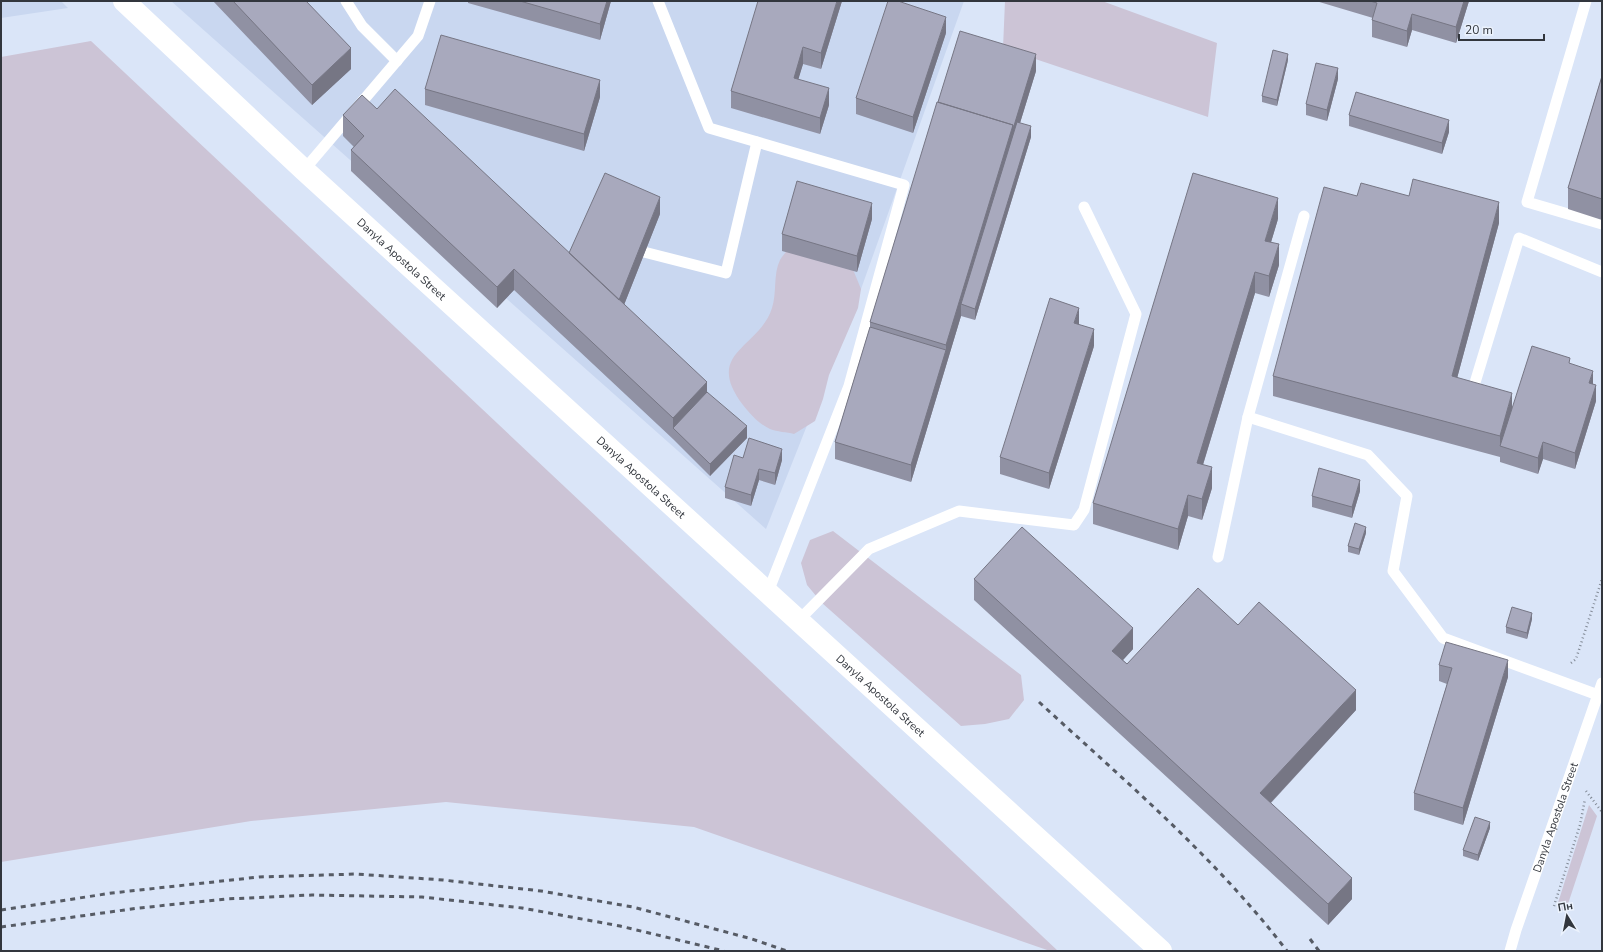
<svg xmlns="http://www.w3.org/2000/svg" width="1603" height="952" font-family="'Nunito Sans',sans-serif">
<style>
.built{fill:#c9d7f0}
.green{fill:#ccc4d6}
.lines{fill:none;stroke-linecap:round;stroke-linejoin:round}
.path{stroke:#828a96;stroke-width:2.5;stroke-dasharray:1 3;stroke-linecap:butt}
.lane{stroke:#fff;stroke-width:11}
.street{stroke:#fff;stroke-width:22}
.rail{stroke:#565b65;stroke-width:3;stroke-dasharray:5 5;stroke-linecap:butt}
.wall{fill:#9091a3}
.shaded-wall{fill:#767684}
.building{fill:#a8a9bd;stroke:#767684}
.labels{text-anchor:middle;stroke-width:3;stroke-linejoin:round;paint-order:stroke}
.street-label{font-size:11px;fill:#32363d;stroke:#ebf2fd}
</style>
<rect width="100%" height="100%" fill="#dae5f8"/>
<!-- built -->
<path class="built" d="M1,1H61L68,8L1,18Z
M171,1H964L861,289L766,529Z"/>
<!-- green -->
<path class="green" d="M1005,1H1102L1217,43L1208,117L1003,48Z
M91,41L1058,951H1050L694,827L446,802L251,821L1,862V57Z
M796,241L852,267L861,289L858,308L829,375L823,399L815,421L794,434C787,432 777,432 770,429C759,424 750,414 743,405C703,352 759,349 772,308C777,293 773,274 780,260C784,253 791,247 796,241Z
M833,531L1021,675L1024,700L1009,719L985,724L961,726L822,603L807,585L801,563L810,540Z
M1589,805L1597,816L1567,907L1561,911L1558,910L1557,906Z"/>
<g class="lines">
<!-- path -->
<path class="path" d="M1571,663L1576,659L1602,579
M1586,791L1602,812
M1554,906L1580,825L1585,799"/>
<!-- lane -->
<g class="lane">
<path d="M346,1L362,26L397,61"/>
<path d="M658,1L709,128L904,185L849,386L768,592"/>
<path d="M1586,1L1527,202L1602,224"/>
<path d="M304,170L418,36L430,1"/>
<path d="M1304,216L1248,417L1368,455L1407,496L1393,571L1443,638L1598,695"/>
<path d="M632,249L726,273L757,142"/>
<path d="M1474,386L1519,238L1602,272"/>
<path d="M1218,557L1248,417"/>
<path d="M798,621L869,549L959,511L1074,525L1084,510L1136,314L1084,207"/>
<path id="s1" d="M1510,951L1516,930L1602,683"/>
</g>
<!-- street -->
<path class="street" id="s2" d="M124,1L304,170L1161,951"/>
<!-- rail -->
<path class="rail" d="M1039,702C1125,781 1216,858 1287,951
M1,910L112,893L259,877L356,874L443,880L541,891L633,907L752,939L787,951
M1,927L139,908L226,899L312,895L422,897L522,908L620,926L724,951
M1310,939L1319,951"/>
</g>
<!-- wall -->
<path class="wall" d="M213,1H306L351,69L312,105Z
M468,1H611L600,40L468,3Z
M842,1L821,69L803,64L798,79L829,105L820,134L731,108V91Z
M1316,1H1469L1456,43L1412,30L1407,47L1372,37V20L1373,18Z
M946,33L913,133L856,114V98Z
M1288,60L1277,106L1262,102V96Z
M1036,71L1020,123L1031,137L975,320L961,316L911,482L835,459V442L870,327V322L938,102Z
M1602,76V220L1568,209V188Z
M1338,79L1327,121L1306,115V104Z
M425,89L600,97L584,151L425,105Z
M377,109L569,253L660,214L624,305L707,392L747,438L710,476L673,439L514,290L497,308L351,171V150L354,147L343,136V115Z
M1349,115L1449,132L1442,154L1349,126Z
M1357,196L1499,223L1457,378L1512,409L1570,363L1593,384L1596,401L1575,469L1543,459L1538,474L1500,462V457L1273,396V376Z
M872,219L857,272L782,251V234Z
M1278,219L1271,242L1279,265L1269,297L1255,293L1203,465L1212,488L1202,520L1188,516L1178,550L1093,524V503Z
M1094,346L1049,489L1000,474V457Z
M743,458L782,460L775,485L759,480L751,506L725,498V487Z
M1360,491L1352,518L1312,507V496Z
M1366,533L1359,555L1348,552V546Z
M974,579L1133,649L1123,660L1127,664L1238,625L1356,710L1271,803L1352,899L1328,925L974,600Z
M1532,619L1527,639L1506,633V627Z
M1439,665L1508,677L1463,825L1414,810V793L1447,684L1439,681Z
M1490,828L1478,861L1463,856V850Z"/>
<!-- shaded-wall -->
<path class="shaded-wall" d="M607,1H611L600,40V24Z
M837,1H842L821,69V53Z
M1464,1H1469L1456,43V27Z
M1412,14V30L1407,47V31Z
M946,17V33L913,133V117Z
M803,47V64L794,94V78Z
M351,48V69L312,105V85Z
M1036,54V71L964,305L961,304V316L911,482V465L946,350V345L1013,125Z
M1288,54V60L1277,106V100Z
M1338,68V79L1327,121V110Z
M600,80V97L584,151V134Z
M829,88V105L820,134V118Z
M1449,120V132L1442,154V143Z
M1031,126V137L975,320V309Z
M660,197V214L618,320V303Z
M1278,198V219L1265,262V241Z
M1499,202V223L1452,397V376Z
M872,203V219L857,272V256Z
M1279,244V265L1269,297V276Z
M514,269V290L497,308V287Z
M1255,272V293L1197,484V463Z
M1079,308V324L1074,339V323Z
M1094,329V346L1049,489V473Z
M1593,371V387L1589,383Z
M707,382V403L673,428V418Z
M1596,385V401L1575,469V453Z
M1512,393V414L1500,446V457V436Z
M747,426V438L710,476V464Z
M1543,442V459L1538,474V458Z
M782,449V460L775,485V473Z
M1212,467V488L1202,520V499Z
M759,469V480L751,506V495Z
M1360,480V491L1352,518V507Z
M1188,495V516L1178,550V529Z
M1366,527V533L1359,555V549Z
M1532,613V619L1527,639V633Z
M1133,628V649L1112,672V651Z
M1508,660V677L1463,825V808Z
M1356,690V710L1260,814V793Z
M1490,822V828L1478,861V855Z
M1352,878V899L1328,925V904Z"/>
<!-- building -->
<path class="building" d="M233,1H306L351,48L312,85Z
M520,1H607L600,24Z
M758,1H837L821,53L803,47L794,78L829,88L820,118L731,91Z
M888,1H898L946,17L913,117L856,98Z
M1370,1H1464L1456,27L1412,14L1407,31L1372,20L1377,3Z
M960,31L1036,54L1013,129V125L938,102Z
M441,35L600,80L584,134L425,89Z
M1273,50L1288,54L1277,100L1262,96Z
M1316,63L1338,68L1327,110L1306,104Z
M1602,76V199L1568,188Z
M395,89L707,382L673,418L514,269L497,287L351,150L364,136L343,115L362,95L377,109Z
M1356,92L1449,120L1442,143L1349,115Z
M937,102L1013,125L946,345L870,322Z
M1017,122L1031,126L975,309L961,304Z
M605,173L660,197L619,300L569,253Z
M1193,173L1278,198L1265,241L1279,244L1269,276L1255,272L1197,463L1212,467L1202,499L1188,495L1178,529L1093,503Z
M1413,179L1499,202L1452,376L1512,393L1500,436L1273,376L1324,187L1357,196L1361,183L1409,196Z
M797,181L872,203L857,256L782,234Z
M1050,298L1079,308L1074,323L1094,329L1049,473L1000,457Z
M870,327L946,350L911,465L835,442Z
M1532,346L1570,358L1569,363L1593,371L1589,383L1596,385L1575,453L1543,442L1538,458L1500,446Z
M707,392L747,426L710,464L673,428Z
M749,438L782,449L775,473L759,469L751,495L725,487L734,455L743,458Z
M1319,468L1360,480L1352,507L1312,496Z
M1355,523L1366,527L1359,549L1348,546Z
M1022,527L1133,628L1112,651L1127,664L1198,588L1238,625L1259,602L1356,690L1260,793L1352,878L1328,904L974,579Z
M1512,607L1532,613L1527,633L1506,627Z
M1446,642L1508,660L1463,808L1414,793L1452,668L1439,665Z
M1475,817L1490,822L1478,855L1463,850Z"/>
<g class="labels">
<!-- street labels -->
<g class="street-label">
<text dy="4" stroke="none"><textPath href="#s2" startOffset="379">Danyla Apostola Street</textPath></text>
<text dy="4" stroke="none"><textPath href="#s2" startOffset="703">Danyla Apostola Street</textPath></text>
<text dy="4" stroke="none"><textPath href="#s2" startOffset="1027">Danyla Apostola Street</textPath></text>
<text dy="4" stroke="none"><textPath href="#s1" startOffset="141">Danyla Apostola Street</textPath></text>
</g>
</g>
<!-- border -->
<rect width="1603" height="952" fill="none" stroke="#32363d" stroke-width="4"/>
<!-- north arrow -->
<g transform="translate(1567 916) rotate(350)" stroke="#ebf2fd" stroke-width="3" paint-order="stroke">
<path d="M0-3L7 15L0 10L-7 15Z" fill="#32363d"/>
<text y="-6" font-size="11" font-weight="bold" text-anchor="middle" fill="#32363d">Пн</text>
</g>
<!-- scale -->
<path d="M1459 34v6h85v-6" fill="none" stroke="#32363d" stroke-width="2"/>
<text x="1465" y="34" font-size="12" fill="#32363d" stroke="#ebf2fd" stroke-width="3" paint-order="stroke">20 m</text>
</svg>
